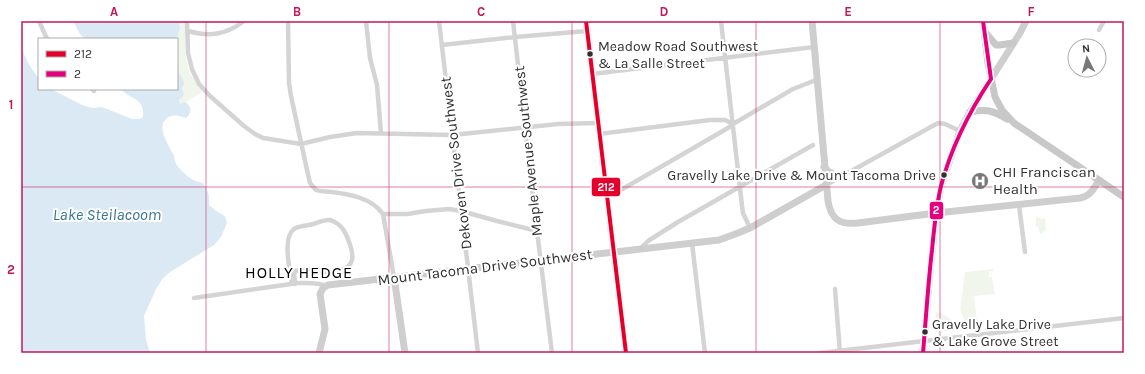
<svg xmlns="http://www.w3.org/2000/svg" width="1145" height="374" font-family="Karla,sans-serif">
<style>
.green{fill:#f1f6ed}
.water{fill:#dae9f3}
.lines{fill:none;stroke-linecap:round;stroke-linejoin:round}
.street{stroke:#d4d4d4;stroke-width:4.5}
.secondary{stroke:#cecece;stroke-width:7}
.primary{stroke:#c8c8c8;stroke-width:7}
.bus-1-casing{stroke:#fff;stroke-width:7}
.bus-2-casing{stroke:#fff;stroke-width:7}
.bus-1{stroke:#e4002b;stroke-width:4}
.bus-2{stroke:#e5007d;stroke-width:4}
.grid{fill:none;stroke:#c2185b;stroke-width:1;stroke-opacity:0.55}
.bus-dot{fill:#303030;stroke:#fff;stroke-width:1.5}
.labels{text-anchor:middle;stroke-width:4;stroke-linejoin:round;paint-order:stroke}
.bus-label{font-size:14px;fill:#303030;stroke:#fff;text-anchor:start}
.street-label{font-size:15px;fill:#303030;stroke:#fff}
.poi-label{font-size:15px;fill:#303030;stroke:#fff;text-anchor:start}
.water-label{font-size:16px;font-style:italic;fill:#3a7296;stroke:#fff}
.neighbourhood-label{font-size:16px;letter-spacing:1px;fill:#000;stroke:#fff}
.line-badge{stroke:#fff;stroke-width:1.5}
.badge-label{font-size:11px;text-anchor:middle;font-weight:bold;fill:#fff}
.neatline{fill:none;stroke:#c2185b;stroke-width:1.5}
.grid-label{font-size:13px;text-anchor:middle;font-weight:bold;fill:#c2185b}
</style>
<rect width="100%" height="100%" fill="#fff"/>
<!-- green -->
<path class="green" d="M179,21H185V54L189,71L202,92L186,102L180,104L179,99L183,92L182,88V78L179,74L177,60V39L180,28Z
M1036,217H1039L1040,219L1045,218L1046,231L1042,232V234H1040L1038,227H1036Z
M993,269V271L989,272V277H992L995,294L974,296L978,330L977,331H965V321L960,310L965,272Z
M936,312C944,313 956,322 958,330L943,331L942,325L935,323Z"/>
<!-- water -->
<path class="water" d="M73,21H179L180,28L177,39H85L80,34Z
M21,45C25,58 30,68 39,78V89H51L82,105L92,108L102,107L132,119H139L143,117C145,97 130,100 121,89H177V60L179,74L182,77L184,84L182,88L184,95L179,100L180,104L184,102L187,103C192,108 191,114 186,118C181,117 176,114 171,116C153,123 168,144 173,154C175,159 175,164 179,168C185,175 194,182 203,183C208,190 210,196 209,205L216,211L225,216L227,223L221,237L214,245L170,272L163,278L156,289L144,316L146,340L150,353H21Z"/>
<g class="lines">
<!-- street -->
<path class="street" d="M39,21L47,39
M187,21L188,53L192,69L199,84L210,96L244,126L255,134L263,138L301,144L330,137L357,133L452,135L558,124L598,123
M288,21L289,83L291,96L307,170L310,183L316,190C321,192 326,191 332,192C349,194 372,198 383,214L394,277
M366,21L370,58L377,85L381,133
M439,21L478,353
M513,21L537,231L552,353
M721,21L742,206L743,213L750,228
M1099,30L1104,21
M188,31C209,37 226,35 244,21
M442,45L515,37L587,31
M592,74L814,47
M92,89L94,91
M599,134L710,120H725L733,124
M826,185L938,123L945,124L960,131
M607,198L728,128L733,124L793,89L816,80
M1019,205L1025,252
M383,214H407L426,211L449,209L461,211L497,221L537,231
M692,243L705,353
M641,248L648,241L678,222L813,145
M290,271C299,271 308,269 317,269C320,269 323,271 326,272C332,273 339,271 344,269C348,267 351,264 352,260C354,253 347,234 342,228C340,225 334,221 330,220C323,219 316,224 309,225C305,226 298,226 294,229C282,237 290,271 292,284
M294,271L295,284
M835,289L840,353
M194,298L298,283C308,283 317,282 326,286
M820,353L1124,318"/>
<!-- secondary -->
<path class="secondary" d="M586,21L626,353
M812,21L828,201C831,219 839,225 858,223L936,213L1080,198C1090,196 1094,189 1099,180
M824,167L829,172L839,177
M394,277L405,353
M319,353L325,329L320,294L323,288L328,285L719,240L738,233L750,228L826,185
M923,353L930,272L936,213L941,187L945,174L960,131L970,112L1020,33L1026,21"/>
<!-- primary -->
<path class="primary" d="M983,21L988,63L995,97L1002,110L1014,123L1124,197
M985,32L996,45H1000L1013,43
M970,112C987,109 992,110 1007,119"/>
<!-- bus-1 casing -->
<g class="bus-1-casing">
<path id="bus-1" d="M586,21L626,353"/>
</g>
<!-- bus-2 casing -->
<g class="bus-2-casing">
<path id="bus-2" d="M983,21L991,79
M923,353C926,319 928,284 932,250C934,229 936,207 941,186C951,148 969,112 991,79"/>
</g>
<!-- bus-1 -->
<use href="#bus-1" class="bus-1"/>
<!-- bus-2 -->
<use href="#bus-2" class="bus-2"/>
</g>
<!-- grid -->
<path class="grid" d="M206,21V353M389,21V353M572,21V353M756,21V353M940,21V353M21,187H1124"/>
<!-- icons -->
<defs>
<g id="hospital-disc" transform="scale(0.9)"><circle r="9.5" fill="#787878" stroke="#fff"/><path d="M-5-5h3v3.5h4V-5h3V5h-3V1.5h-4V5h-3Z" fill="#fff"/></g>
</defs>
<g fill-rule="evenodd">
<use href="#hospital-disc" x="980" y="181"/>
</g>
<!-- markers -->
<g class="bus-dot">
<circle cx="590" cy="54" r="3.5"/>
<circle cx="944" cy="175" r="3.5"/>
<circle cx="925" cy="332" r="3.5"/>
</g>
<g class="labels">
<!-- bus labels -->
<g class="bus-label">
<text x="598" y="51">Meadow Road Southwest<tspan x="598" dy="17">&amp; La Salle Street</tspan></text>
<text x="936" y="180" text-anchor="end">Gravelly Lake Drive &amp; Mount Tacoma Drive</text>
<text x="932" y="329">Gravelly Lake Drive<tspan x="932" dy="17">&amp; Lake Grove Street</tspan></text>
</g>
<!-- street labels -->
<g class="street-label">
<text transform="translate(528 151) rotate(-96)" y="5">Maple Avenue Southwest</text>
<text transform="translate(456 163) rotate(-97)" y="5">Dekoven Drive Southwest</text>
<text transform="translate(485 267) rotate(-7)" y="5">Mount Tacoma Drive Southwest</text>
</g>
<!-- poi labels -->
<g class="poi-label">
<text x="993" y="177">CHI Franciscan<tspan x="993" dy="17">Health</tspan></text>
</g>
<!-- water labels -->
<g class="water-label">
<text x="107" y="220">Lake Steilacoom</text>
</g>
<!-- neighbourhood labels -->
<g class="neighbourhood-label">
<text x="299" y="278">HOLLY HEDGE</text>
</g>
</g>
<g class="line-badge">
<rect x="591" y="177" width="30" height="20" rx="4" fill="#e4002b"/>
<rect x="929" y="201" width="15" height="19" rx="4" fill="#e5007d"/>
</g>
<g class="badge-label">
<text x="606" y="191">212</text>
<text x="936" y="214">2</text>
</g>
<!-- border -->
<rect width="1145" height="374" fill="none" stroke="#ffffff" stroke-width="44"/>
<!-- legend -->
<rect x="38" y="38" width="140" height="52" fill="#ffffff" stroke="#acacac"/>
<rect x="46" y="51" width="20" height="6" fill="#e4002b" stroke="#acacac"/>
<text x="74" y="58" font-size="12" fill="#303030">212</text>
<rect x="46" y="71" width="20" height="6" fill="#e5007d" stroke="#acacac"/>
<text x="74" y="78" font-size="12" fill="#303030">2</text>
<!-- north arrow -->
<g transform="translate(1087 58) rotate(354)"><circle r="19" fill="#ffffff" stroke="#acacac"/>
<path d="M0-3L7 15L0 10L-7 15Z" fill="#787878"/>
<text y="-6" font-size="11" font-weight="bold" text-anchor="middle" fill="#303030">N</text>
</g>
<rect x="22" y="22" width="1101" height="330" class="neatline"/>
<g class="grid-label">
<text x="114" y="16">A</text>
<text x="297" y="16">B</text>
<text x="481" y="16">C</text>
<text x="664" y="16">D</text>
<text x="848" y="16">E</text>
<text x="1031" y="16">F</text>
<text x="11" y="109">1</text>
<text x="11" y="274">2</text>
</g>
</svg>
